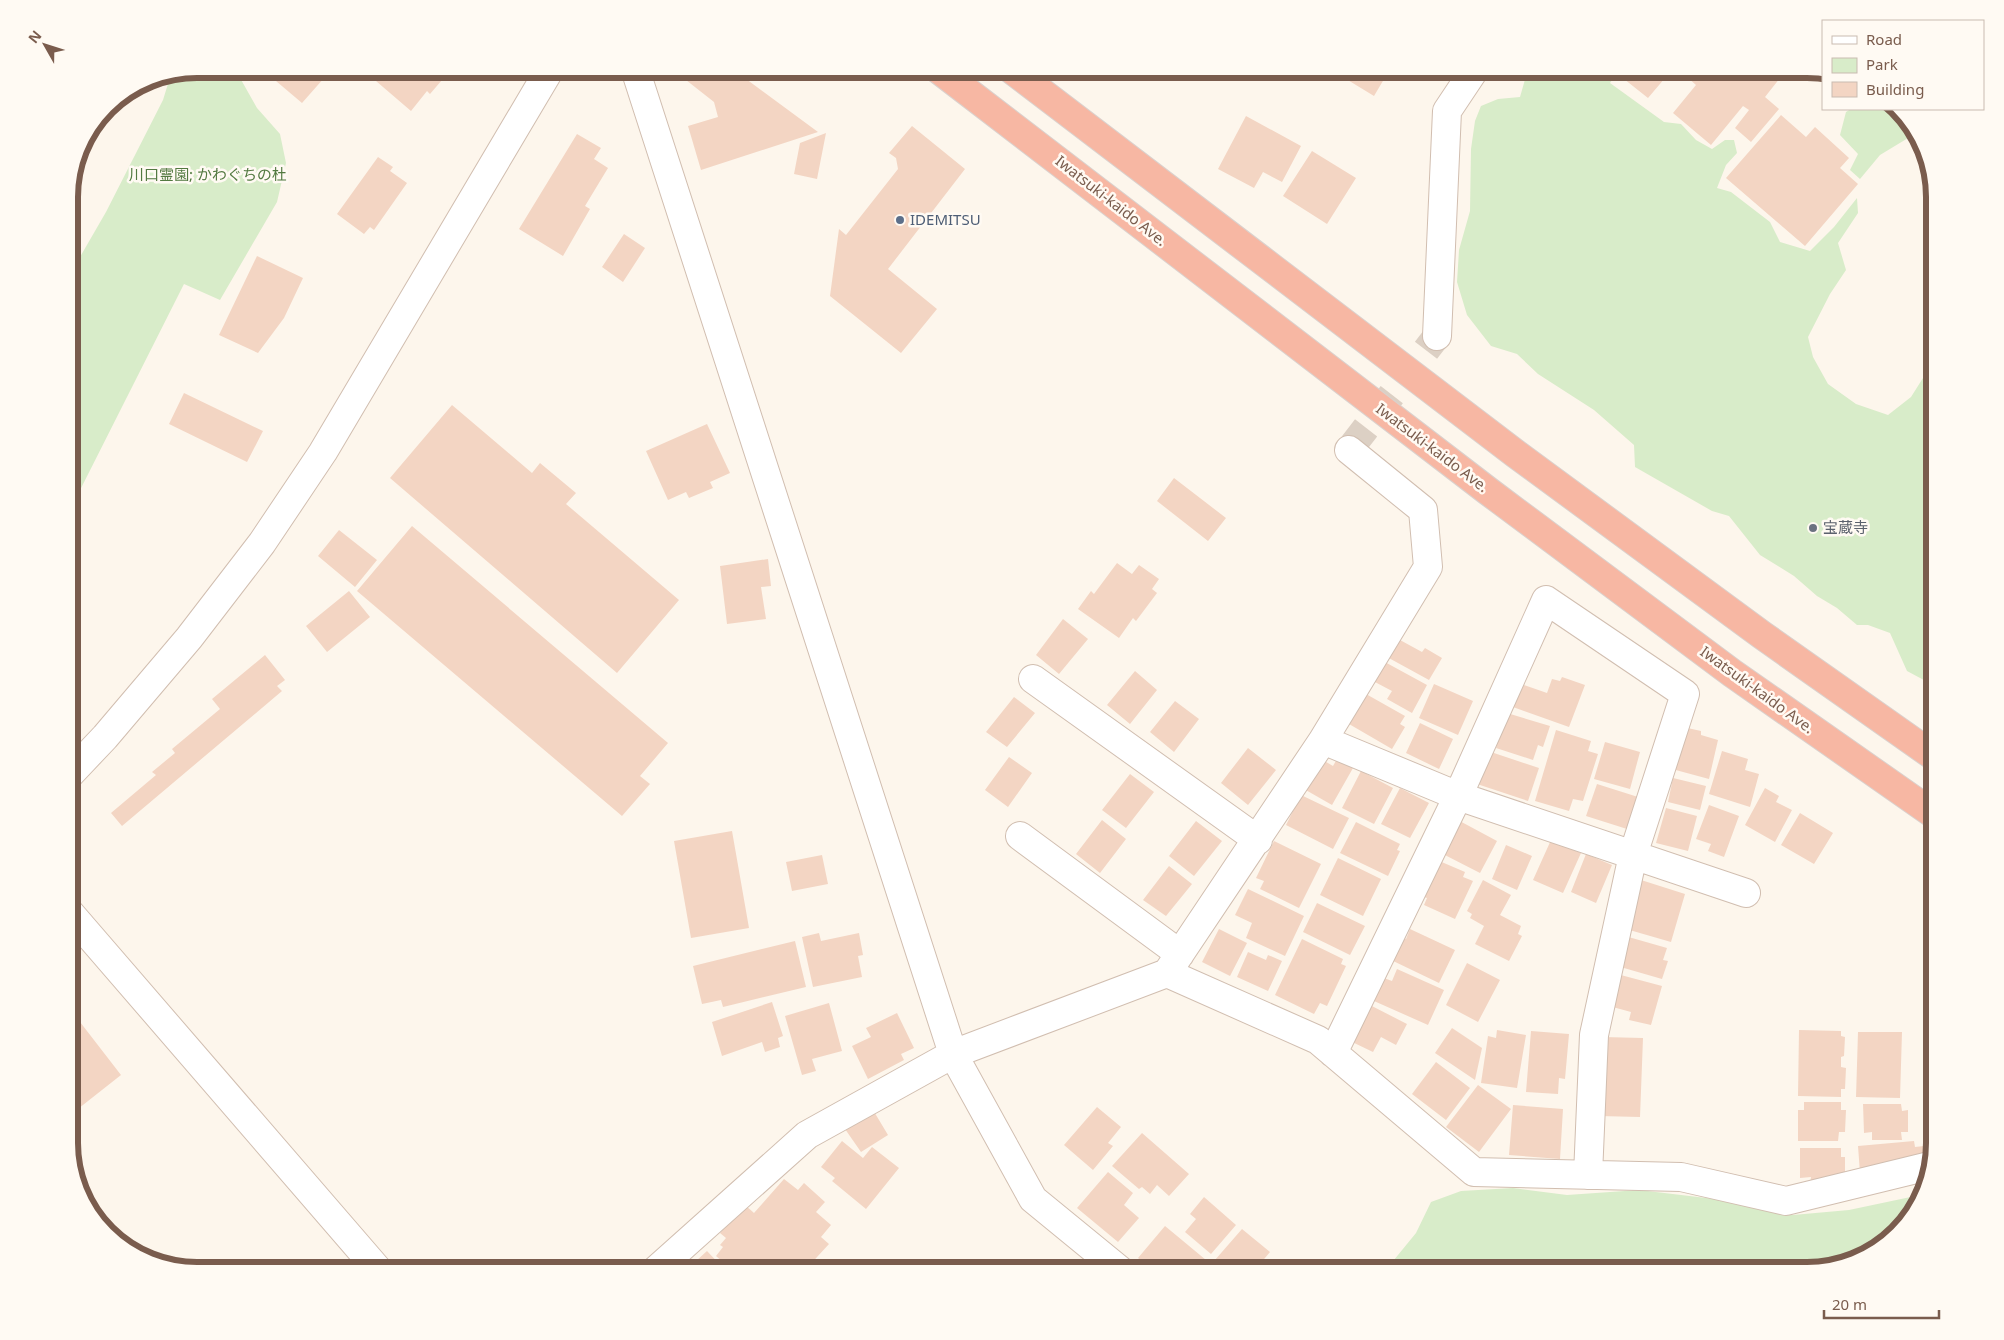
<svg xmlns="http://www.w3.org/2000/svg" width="2004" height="1340" font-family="'Noto Sans','Noto Sans JP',sans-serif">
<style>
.green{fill:#d8ecc9}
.building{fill:#f3d5c3}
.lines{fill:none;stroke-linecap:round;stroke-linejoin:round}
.minor-tunnel{stroke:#dcd0c4;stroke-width:28;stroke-dasharray:28 14;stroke-linecap:butt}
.minor-casing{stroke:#d1beb0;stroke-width:30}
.highway-casing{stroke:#dad1cd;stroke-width:30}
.minor{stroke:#fff;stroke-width:28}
.highway{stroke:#f7b7a3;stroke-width:28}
.service-dot{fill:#5c6f8a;stroke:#fffaf3;stroke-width:2}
.worship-dot{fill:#6b7280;stroke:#fffaf3;stroke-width:2}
.labels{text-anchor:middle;stroke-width:5;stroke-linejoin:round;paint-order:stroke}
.park-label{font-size:15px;fill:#537a41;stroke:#fffaf3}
.street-label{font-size:15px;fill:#7a5c4d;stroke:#fffaf3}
.service-label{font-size:15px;fill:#4e5e75;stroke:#fffaf3;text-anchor:start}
.worship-label{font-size:15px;fill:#5b616d;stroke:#fffaf3;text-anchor:start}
.rim{fill:none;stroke:#7a5c4d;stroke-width:6}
</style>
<rect width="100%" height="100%" fill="#fdf6ec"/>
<!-- green -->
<path class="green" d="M196,69H235L257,108L280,134L286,163L277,202L220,300L184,284L69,512V276L106,212L163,100L171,74Z
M1528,69H1619L1610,83L1664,122L1681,124L1696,140L1712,149L1725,140H1734L1737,153L1726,165L1717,188L1731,192L1770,222L1780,242L1810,251L1834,227L1857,198L1858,213L1838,243L1846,270L1830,294L1808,337L1813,357L1828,384L1856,404L1888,415L1911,397L1935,359V686L1907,671L1890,633L1868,625H1857L1837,608L1817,596L1794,576L1760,555L1729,516L1712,511L1635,467L1634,445L1594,410L1538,374L1517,354L1491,346L1467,315L1457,282L1459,250L1470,211L1471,149L1475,121L1481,106L1498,99L1520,97Z
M1851,109H1896L1918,132L1880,155L1860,179L1850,170L1858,154L1840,135L1846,112Z
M1513,1188L1567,1195L1639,1190L1740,1202L1793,1215L1849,1210L1920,1195L1914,1214L1871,1254L1808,1271H1346L1365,1263L1389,1266L1416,1233L1431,1202L1461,1191Z"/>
<!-- building -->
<path class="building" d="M286,69H332L302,103L276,81Z
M386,69H444L438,77L442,80L430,94L427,91L411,111L376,81Z
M672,69H741L738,73L818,132L701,170L688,126L718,117L714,102Z
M1334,69H1390L1374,96L1333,71Z
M1632,69H1677L1668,81L1665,78L1648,98L1624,79Z
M1694,69H1770L1780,78L1765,97L1779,109L1751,142L1735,128L1749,110L1743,106L1711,145L1673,113L1696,85L1687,77Z
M1781,115L1806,137L1815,127L1849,158L1840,168L1858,184L1805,246L1726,178Z
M1246,116L1301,146L1282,182L1263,172L1254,188L1218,169Z
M912,126L965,169L888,269L937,309L901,353L830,296L839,229L846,235L898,169L896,158L889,153Z
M826,133L817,179L794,174L800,143Z
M577,134L601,148L594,159L608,168L585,206L590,209L563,256L519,229Z
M1312,151L1356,178L1327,224L1283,196Z
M378,157L393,167L390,171L407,183L374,230L370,227L364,234L337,214Z
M624,234L645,248L623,282L602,267Z
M257,256L303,278L284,318L258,353L219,335Z
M184,393L263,431L247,462L169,424Z
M452,405L532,473L540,463L576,493L566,504L679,600L617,673L390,478Z
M707,424L730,473L710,482L713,488L689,498L686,492L668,500L646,451Z
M1174,478L1226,518L1208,541L1157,501Z
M412,526L668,743L640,776L650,784L622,816L357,591Z
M339,530L377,560L355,587L318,556Z
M768,559L771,586L761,587L766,619L727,624L720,566Z
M1117,563L1132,574L1139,565L1159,579L1152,589L1157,593L1136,621L1133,618L1119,638L1078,609L1091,591L1094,594Z
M349,591L370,617L327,652L306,626Z
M1063,619L1088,639L1059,674L1036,655Z
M1400,640L1422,652L1425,648L1442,658L1429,680L1387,657L1394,644L1397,646Z
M265,655L285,680L277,686L282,691L122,826L111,813L156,775L152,772L175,753L172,749L220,709L212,699Z
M1383,661L1427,685L1412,713L1387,699L1392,691L1373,681Z
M1135,671L1157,690L1130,724L1107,705Z
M1562,677L1585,685L1569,727L1513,707L1521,684L1547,693L1552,679L1560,681Z
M1434,684L1473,701L1458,735L1419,718Z
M1366,694L1405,716L1400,724L1405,727L1392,749L1349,724Z
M1014,697L1035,713L1007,747L986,732Z
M1175,701L1199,719L1174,752L1150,732Z
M1507,713L1550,726L1543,747L1538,745L1533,760L1496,748Z
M1420,723L1453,739L1439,769L1406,753Z
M1683,727L1701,731V735L1718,740L1709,779L1672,769Z
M1556,730L1591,741L1588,751L1598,754L1583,801L1573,799L1569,811L1535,801Z
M1605,742L1640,752L1630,789L1594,779Z
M1248,748L1276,770L1248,805L1221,783Z
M1488,751L1539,768L1528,801L1477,784Z
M1722,751L1748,759L1745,770L1759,774L1750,807L1709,794Z
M1009,757L1032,773L1008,807L985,790Z
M1321,759L1333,766L1337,759L1353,768L1332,805L1304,789Z
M1361,771L1393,788L1374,824L1342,808Z
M1130,774L1154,792L1126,828L1102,810Z
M1673,778L1706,786L1700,810L1668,802Z
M1597,784L1638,797L1627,829L1586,816Z
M1400,788L1429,803L1410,838L1381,824Z
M1765,788L1779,796L1776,802L1792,810L1775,842L1745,825Z
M1301,795L1349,818L1333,849L1286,825Z
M1709,805L1739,816L1724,857L1708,851L1711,844L1696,839Z
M1666,808L1697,816L1688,851L1656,843Z
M1800,813L1833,833L1814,864L1781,845Z
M1456,819L1497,841L1480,873L1439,852Z
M1102,820L1126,839L1100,873L1076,854Z
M1196,821L1222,841L1194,876L1169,856Z
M1356,822L1400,844L1397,850L1400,851L1388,876L1340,853Z
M732,831L749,928L691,938L674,841Z
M1551,840L1581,853L1563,893L1533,880Z
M1274,841L1321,864L1299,908L1260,889L1264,881L1256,878Z
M1506,845L1532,856L1517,890L1492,879Z
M1586,854L1612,865L1596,903L1571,892Z
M822,855L828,884L792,891L786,862Z
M1338,858L1381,879L1363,916L1320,895Z
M1437,860L1465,872L1463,877L1473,881L1455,919L1424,905L1427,898L1421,896Z
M1169,866L1192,884L1166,916L1143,900Z
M1483,880L1511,895L1500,915L1521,926L1518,934L1522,936L1509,961L1475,944L1484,926L1470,918L1472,914L1467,911Z
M1641,880L1685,894L1671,942L1626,929Z
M1248,889L1304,916L1285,956L1246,938L1252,923L1235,915Z
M1317,903L1365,926L1350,955L1303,932Z
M1219,929L1247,943L1230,976L1202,962Z
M1410,929L1455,950L1439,983L1389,959L1400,936L1406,939Z
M819,933L821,941L859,933L863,955L858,956L862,977L813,987L802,937Z
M1625,936L1667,948L1663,960L1668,961L1662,979L1617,966Z
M1302,939L1343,959L1341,964L1346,966L1327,1006L1320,1003L1314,1014L1275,995Z
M795,941L806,987L723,1007L721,1000L702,1004L693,966Z
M1248,952L1266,960L1268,955L1282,961L1268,991L1237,977Z
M1467,963L1500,980L1478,1022L1446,1005Z
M1397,969L1444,990L1428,1025L1374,1001L1384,978L1392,981Z
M1617,974L1662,986L1651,1025L1629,1020L1631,1012L1609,1006Z
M772,1002L783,1036L778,1038L780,1047L765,1052L762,1042L722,1056L712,1022Z
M829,1003L842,1051L812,1059L816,1071L802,1075L785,1016Z
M1366,1003L1407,1024L1396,1045L1381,1037L1373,1052L1348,1040Z
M70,1009L121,1075L69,1116V1011Z
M897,1013L914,1048L901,1054L904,1060L868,1079L852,1046L871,1037L866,1028Z
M1452,1028L1482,1048L1475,1080L1435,1053Z
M1497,1030L1526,1035L1517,1088L1481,1083L1488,1036L1496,1038Z
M1799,1030L1841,1031V1036L1845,1037L1844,1056L1841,1057V1067L1846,1068L1845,1089H1841V1097L1798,1096Z
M1531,1031L1569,1034L1565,1079L1559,1078L1558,1094L1526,1092Z
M1858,1032H1902L1900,1098L1856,1097Z
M1603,1037L1643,1038L1640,1117L1599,1116Z
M1436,1062L1470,1088L1446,1120L1412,1094Z
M1478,1085L1511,1109L1479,1152L1446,1127Z
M1804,1102H1841V1110H1846L1845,1132H1839L1838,1141H1798V1110H1804Z
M1863,1104H1901L1902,1111L1908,1110V1132H1901L1902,1140H1872V1132L1864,1133Z
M1513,1105L1563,1109L1560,1159L1509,1155Z
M1097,1107L1121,1127L1108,1143L1113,1146L1093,1170L1064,1145Z
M873,1110L888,1135L861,1152L845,1129Z
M1142,1133L1189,1174L1169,1196L1157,1185L1150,1194L1142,1187L1139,1189L1112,1166Z
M842,1141L863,1158L872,1147L899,1168L866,1209L832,1181L835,1178L821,1167Z
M1914,1141L1915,1147L1924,1146L1926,1164L1860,1173L1858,1146Z
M1800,1148H1841V1157H1845V1177L1810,1184L1811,1177L1800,1178Z
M1108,1172L1133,1193L1124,1205L1139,1218L1118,1242L1077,1208Z
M784,1179L798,1190L804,1183L825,1202L816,1212L831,1225L821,1237L829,1244L806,1269L797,1261L788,1271H742L734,1264L730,1268L716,1256L723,1247L720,1245L726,1238L720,1233L745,1205L754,1213Z
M1204,1197L1236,1225L1211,1254L1185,1232L1196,1219L1190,1214Z
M1165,1226L1206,1260L1196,1271H1153L1138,1258Z
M1242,1229L1270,1252L1254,1271H1212L1208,1268Z
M707,1251L726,1271H685Z"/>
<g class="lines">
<!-- minor-tunnel -->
<path class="minor-tunnel" d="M1349,450L1437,336"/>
<!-- minor casing -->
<g class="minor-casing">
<path id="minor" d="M635,69L953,1054L1033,1199L1121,1271
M1437,336L1447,111L1475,69
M1033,679L1258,840
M1323,740L1458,796L1746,893
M69,775L105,737L189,638L262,543L323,452L550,69
M1020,836L1180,954
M69,912L379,1271
M1167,973L1323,740L1428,567L1423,510L1349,450
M1333,1053L1458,796L1546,600L1685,694L1633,855L1594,1035L1588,1175
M655,1271L807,1135L953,1054L1167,973L1318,1040L1474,1172L1681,1177L1786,1201L1929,1166"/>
</g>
<!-- highway casing -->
<g class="highway-casing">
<path id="highway" d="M938,69L1488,491L1732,673L1935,815
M1011,69L1516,454L1762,635L1935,757"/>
</g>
<!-- minor -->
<use href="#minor" class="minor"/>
<!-- highway -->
<use href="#highway" class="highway"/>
</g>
<!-- markers -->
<circle class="service-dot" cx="900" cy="220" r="5"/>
<circle class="worship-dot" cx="1813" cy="528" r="5"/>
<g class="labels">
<!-- park labels -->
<g class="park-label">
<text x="208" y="180">川口霊園; かわぐちの杜</text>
</g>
<!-- street labels -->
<g class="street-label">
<text transform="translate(1111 201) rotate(38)" y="5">Iwatsuki-kaido Ave.</text>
<text transform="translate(1432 448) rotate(37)" y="5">Iwatsuki-kaido Ave.</text>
<text transform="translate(1757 690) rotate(36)" y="5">Iwatsuki-kaido Ave.</text>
</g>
<!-- service labels -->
<g class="service-label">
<text x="910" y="225">IDEMITSU</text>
</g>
<!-- worship labels -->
<g class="worship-label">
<text x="1823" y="533">宝蔵寺</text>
</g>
</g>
<!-- crop -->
<path d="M0 0H2004V1340H0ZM197 78H1807A119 119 0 0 1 1926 197V1143A119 119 0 0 1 1807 1262H197A119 119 0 0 1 78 1143V197A119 119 0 0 1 197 78Z" fill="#fffaf3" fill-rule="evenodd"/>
<path class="rim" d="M197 78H1807A119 119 0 0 1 1926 197V1143A119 119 0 0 1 1807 1262H197A119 119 0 0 1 78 1143V197A119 119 0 0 1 197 78Z"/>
<!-- legend -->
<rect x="1822" y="20" width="162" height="90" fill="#fffaf3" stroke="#cabbb1"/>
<rect x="1832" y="36" width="25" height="8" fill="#ffffff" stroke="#cabbb1"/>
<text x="1866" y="45" font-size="15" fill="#7a5c4d">Road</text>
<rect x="1832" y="58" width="25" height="15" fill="#d8ecc9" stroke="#cabbb1"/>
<text x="1866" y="70" font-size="15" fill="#7a5c4d">Park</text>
<rect x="1832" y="82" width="25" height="15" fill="#f3d5c3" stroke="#cabbb1"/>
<text x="1866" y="95" font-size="15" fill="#7a5c4d">Building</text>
<!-- north arrow -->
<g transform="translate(45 45) rotate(309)" stroke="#fffaf3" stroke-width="4" paint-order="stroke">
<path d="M0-4L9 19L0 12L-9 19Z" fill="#7a5c4d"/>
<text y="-8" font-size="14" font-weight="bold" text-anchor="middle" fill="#7a5c4d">N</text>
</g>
<!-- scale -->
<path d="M1824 1310v8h115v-8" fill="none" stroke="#7a5c4d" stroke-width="2.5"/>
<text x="1832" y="1310" font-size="15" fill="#7a5c4d" stroke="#fffaf3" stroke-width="4" paint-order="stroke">20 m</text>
</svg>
